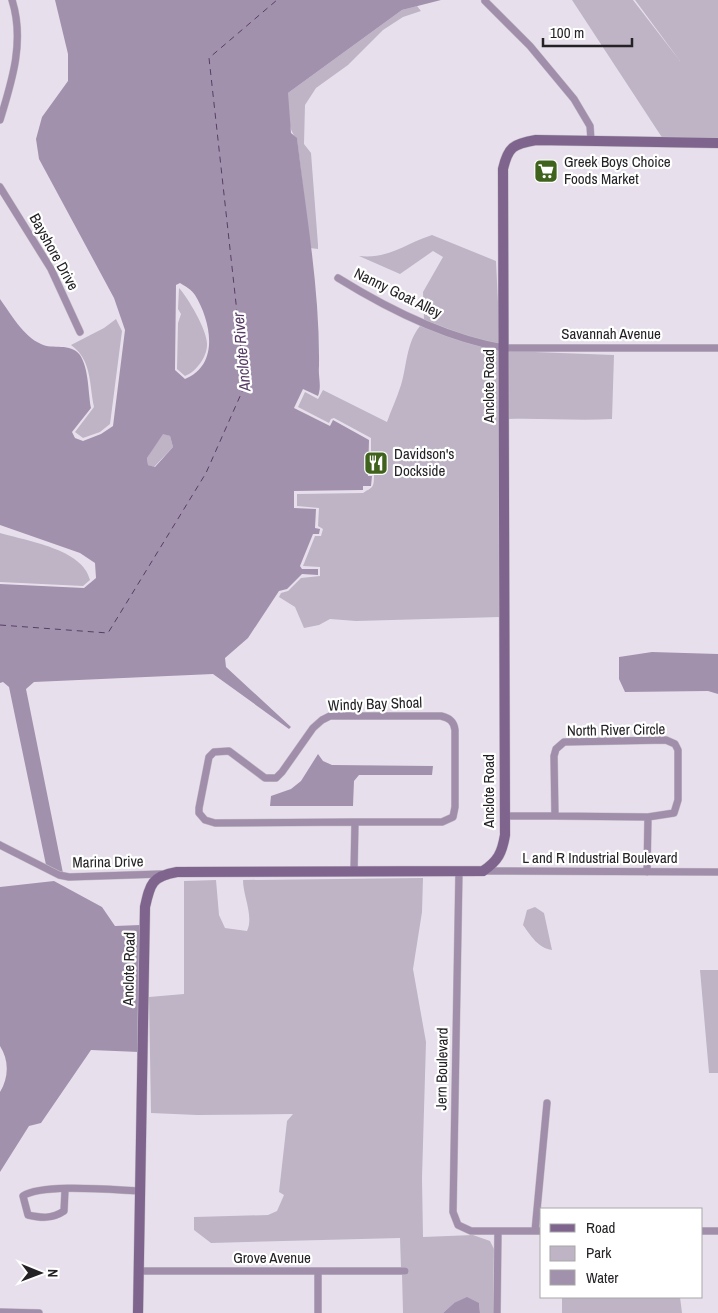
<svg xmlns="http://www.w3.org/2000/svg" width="718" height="1313" font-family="'Archivo Narrow',sans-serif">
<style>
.green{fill:#beb4c5}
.water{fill:#a291ad;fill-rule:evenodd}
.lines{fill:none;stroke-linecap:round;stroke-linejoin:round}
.ferry{stroke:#573d66;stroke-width:1;stroke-dasharray:6 5;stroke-linecap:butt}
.street-casing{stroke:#c4bec8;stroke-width:8}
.secondary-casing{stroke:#c4bec8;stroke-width:11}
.street{stroke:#a08eab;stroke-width:7}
.secondary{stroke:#7f648e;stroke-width:10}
.labels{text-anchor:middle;stroke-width:4.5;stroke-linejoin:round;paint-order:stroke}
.poi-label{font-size:15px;fill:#252226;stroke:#fff;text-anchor:start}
.street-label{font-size:15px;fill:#252226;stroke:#fff}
.water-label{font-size:16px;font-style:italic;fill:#573d66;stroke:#fff}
</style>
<rect width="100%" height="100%" fill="#e7e0ec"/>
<!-- green -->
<path class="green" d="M572,0H633L680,61L635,0H718V140L663,139Z
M417,6L421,11L403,17L383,30L348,65L316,88L305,105L304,144L311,153L318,245V249L310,248L297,139C286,128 288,108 288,93L402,10Z
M432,235L496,261L500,344L484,342L424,320L423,292L443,257L433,251L400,274L359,256C390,259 404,244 432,235Z
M179,288C188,298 208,331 207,345C207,357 196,372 185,376L177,369L178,323L181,314L178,309Z
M116,319L122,331L110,424L100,432L83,438L75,432L94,407C89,383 92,360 71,345L104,328Z
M420,326L482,347L500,350V617L356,621L330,619L319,625L304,628L295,607L279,597L281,593L288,591L301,578L320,576V567L303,566L315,536H321L323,529L318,526L319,508L297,506V494L363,493C372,487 374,489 374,475L371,473V438L334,418L331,419L329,423L298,407L305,392L318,399L323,390L387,422C391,410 397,398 401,385C407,366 406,343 420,326Z
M507,351L614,355L612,419C577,421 543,418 507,419Z
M162,433L170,436L173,447L154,467L148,465L147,458Z
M0,533C27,541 83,549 90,580L83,586L0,582Z
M423,878L422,912L413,969L426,1042L422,1178L423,1237L473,1235L490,1241L494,1249L493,1313H480L479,1303H454L443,1313H403L402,1274H408V1268H401L400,1238L211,1243L194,1230V1217L268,1215L277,1211L284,1195L279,1192L287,1121L293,1114L197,1115L151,1113L149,997L184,994V881L216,880L219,915L225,928L247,931C254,916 243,896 243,880Z
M535,907L544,913L552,950C538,948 531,936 523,925L527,910Z
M700,970H718V1073H709Z
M562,1297H680L682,1313H562Z"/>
<!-- water -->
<path class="water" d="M55,0H441L402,10L288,93L291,133L297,138C306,214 320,290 319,366C318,377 322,386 318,396L303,389L294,408L330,426L333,420L369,440L368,476H372L371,486H363V490L294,491V508L316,509L315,528L320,529L319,534H313L300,566L302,569H318V575L302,574L287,589L279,591L248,638L225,658L226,667L291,727L289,729L213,674L34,682L26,689L63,873L46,865L9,687L3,682L0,683V584L84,588L96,578L95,563L80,553L0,525V299C11,314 23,336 41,344C53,350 70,342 80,355C89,369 88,392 91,408L72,432L75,438L83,441L101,434L113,426L125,330L114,298L39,159L36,139L42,117L68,81V54ZM180,283C185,286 192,290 195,295C211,321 220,365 185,379L175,370L176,285ZM163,434L170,436L173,447L155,467L148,465L147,458Z
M652,652L718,654V694L708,691L625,692L619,679V657Z
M318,754L323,761L332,765L433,766L432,775H359L354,781L353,806H270L271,796L291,789L301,781Z
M54,881L102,907L115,926L140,925L139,1052L91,1050L41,1123L29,1126L0,1172V1092C9,1077 9,1060 0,1046V887Z
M467,1297L479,1303L480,1313H443L454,1303Z"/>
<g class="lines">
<!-- ferry -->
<path class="ferry" d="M0,625L108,633L206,473L245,385L209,58L277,0"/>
<!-- street casing -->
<g class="street-casing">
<path id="street" d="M485,1L530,46L574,99L590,126L591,140
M0,120C12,81 25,41 12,0
M0,187L51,269L80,332
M338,278C388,309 445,338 504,348H718
M505,816H555L554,756L556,749L564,742L666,740L675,744L678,750V800L674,813L648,817L555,816
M0,845L59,875L69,877L161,874
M354,871L355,822H442L453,817L455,807V730C454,721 449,718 441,716H330L322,720L313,728L282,772L276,778H265L229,751L214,752L209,757L199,808V813L205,820L215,823L355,822
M459,871L453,1212L458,1225L471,1231H542
M483,871L718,872
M647,872L648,817
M65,1190L64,1211C52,1219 41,1218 28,1215L23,1196C42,1183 115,1190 141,1191
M535,1231L547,1103
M702,1231H718
M139,1271H405
M0,1312L39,1313
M318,1313V1272
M497,1313L498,1231"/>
</g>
<!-- secondary casing -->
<g class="secondary-casing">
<path id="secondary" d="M138,1313L145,907C150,884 152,876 177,872L483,871C498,861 502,853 505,835L503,169C508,147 513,144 536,140L718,143"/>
</g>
<!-- street -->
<use href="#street" class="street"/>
<!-- secondary -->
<use href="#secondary" class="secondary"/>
</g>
<!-- icons -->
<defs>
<g id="supermarket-square" transform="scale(1.25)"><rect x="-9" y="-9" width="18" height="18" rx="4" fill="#3f631c" stroke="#fff"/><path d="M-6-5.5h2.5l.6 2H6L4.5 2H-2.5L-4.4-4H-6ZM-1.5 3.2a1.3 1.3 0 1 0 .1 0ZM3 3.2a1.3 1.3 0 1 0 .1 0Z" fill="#fff"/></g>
<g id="restaurant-square" transform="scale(1.25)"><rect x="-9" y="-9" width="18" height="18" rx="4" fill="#3f631c" stroke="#fff"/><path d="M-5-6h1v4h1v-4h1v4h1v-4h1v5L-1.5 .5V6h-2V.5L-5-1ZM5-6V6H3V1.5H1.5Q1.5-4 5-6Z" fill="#fff"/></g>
</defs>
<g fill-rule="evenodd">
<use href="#supermarket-square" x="546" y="171"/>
<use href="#restaurant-square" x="376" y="463"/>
</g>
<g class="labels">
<!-- poi labels -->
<g class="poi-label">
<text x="564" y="167">Greek Boys Choice<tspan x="564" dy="17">Foods Market</tspan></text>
<text x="394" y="459">Davidson's<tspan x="394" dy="17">Dockside</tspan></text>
</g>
<!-- street labels -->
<g class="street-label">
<text transform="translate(54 252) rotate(61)" y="5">Bayshore Drive</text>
<text transform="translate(398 293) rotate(26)" y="5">Nanny Goat Alley</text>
<text x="611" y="339">Savannah Avenue</text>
<text transform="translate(489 386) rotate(-90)" y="5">Anclote Road</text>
<text transform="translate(375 704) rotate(-2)" y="5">Windy Bay Shoal</text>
<text transform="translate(616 730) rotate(-1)" y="5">North River Circle</text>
<text transform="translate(489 791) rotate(-90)" y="5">Anclote Road</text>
<text x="600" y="863">L and R Industrial Boulevard</text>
<text transform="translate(108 862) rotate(-1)" y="5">Marina Drive</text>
<text transform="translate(129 969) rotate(-89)" y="5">Anclote Road</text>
<text transform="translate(442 1069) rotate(-89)" y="5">Jern Boulevard</text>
<text x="272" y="1263">Grove Avenue</text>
</g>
<!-- water labels -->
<g class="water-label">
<text transform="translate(241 352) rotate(-95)" y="6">Anclote River</text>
</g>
</g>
<!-- legend -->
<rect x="540" y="1208" width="162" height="90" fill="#ffffff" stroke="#a8a7a8"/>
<rect x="550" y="1224" width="25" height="8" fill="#7f648e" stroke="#a8a7a8"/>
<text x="586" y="1233" font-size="15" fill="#252226">Road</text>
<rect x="550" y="1246" width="25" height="15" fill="#beb4c5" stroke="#a8a7a8"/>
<text x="586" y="1258" font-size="15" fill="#252226">Park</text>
<rect x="550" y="1270" width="25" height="15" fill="#a291ad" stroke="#a8a7a8"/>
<text x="586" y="1283" font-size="15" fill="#252226">Water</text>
<!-- north arrow -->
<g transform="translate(40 1273) rotate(91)" stroke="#ffffff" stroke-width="4" paint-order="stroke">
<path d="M0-4L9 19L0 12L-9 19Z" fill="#252226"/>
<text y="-8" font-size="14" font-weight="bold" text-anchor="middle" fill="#252226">N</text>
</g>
<!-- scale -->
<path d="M543 38v8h89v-8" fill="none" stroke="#252226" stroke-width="2.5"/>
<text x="550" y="38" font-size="15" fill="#252226" stroke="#ffffff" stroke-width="4" paint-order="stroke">100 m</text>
</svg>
